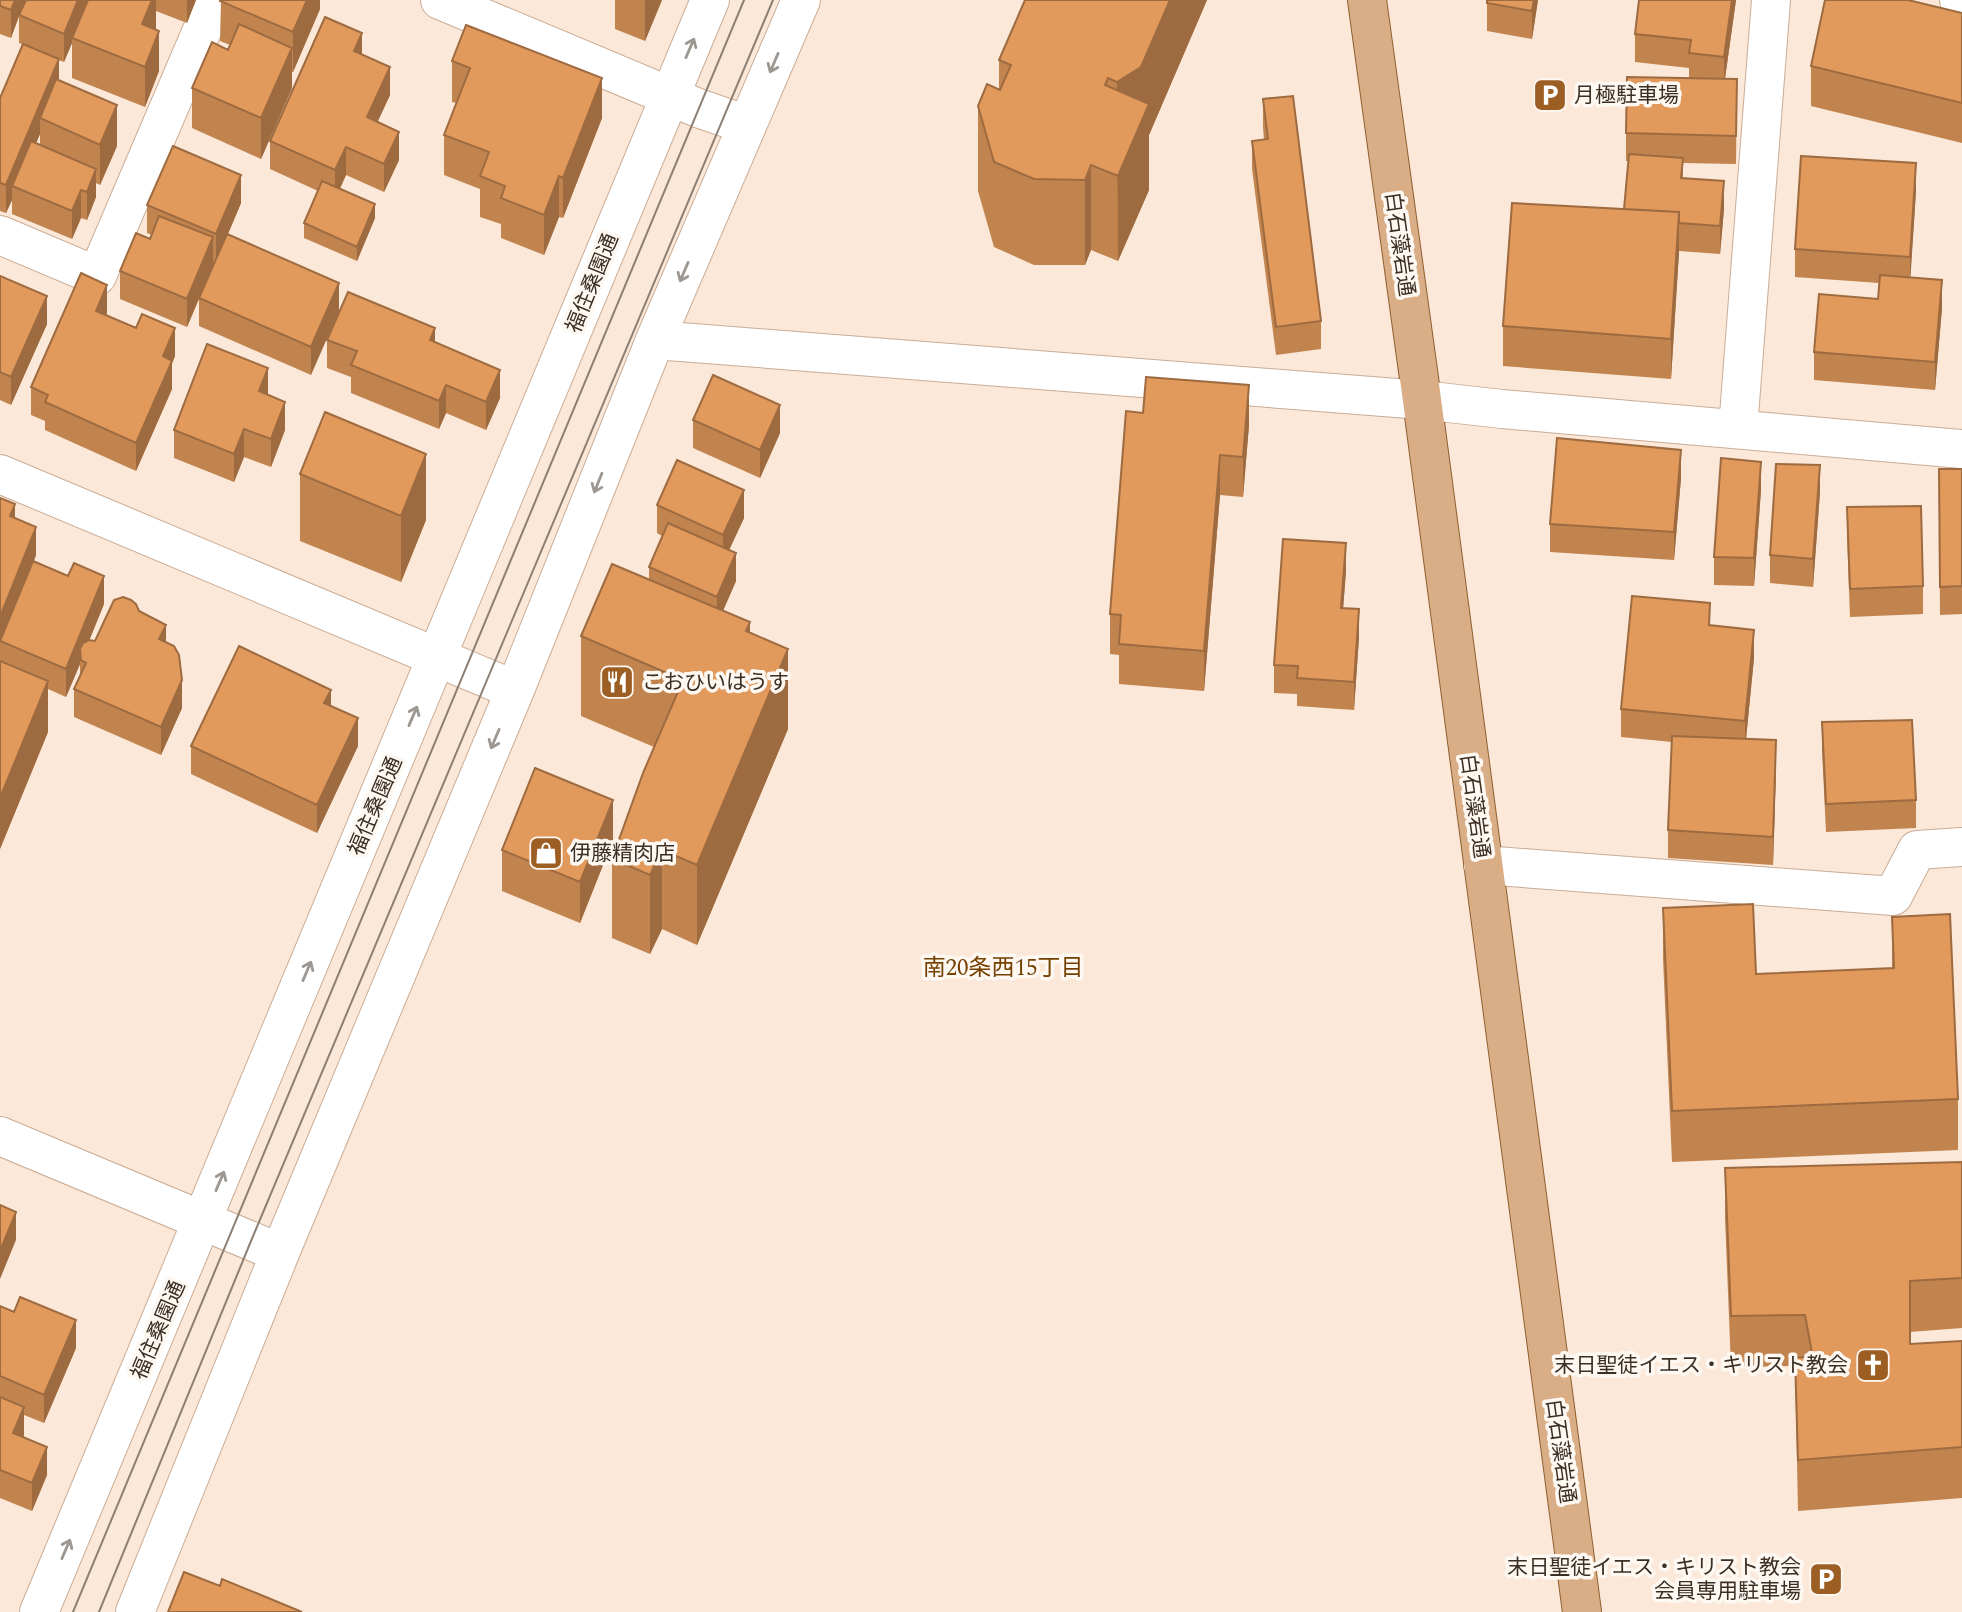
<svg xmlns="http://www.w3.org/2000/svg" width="1962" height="1612" font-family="Spectral,'Noto Sans JP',serif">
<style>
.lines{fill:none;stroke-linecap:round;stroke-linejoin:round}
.minor-casing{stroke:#caac95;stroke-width:40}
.major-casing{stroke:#915e2f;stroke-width:40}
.minor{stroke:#fff;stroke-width:38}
.major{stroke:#d9ae86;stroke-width:38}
.tram{stroke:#8e7f73;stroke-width:2}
.wall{fill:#c2844f;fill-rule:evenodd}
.shaded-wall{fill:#9e6b40}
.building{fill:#e1995c;stroke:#9e6b40;stroke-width:2}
.oneway{stroke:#9d9792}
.labels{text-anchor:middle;stroke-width:7;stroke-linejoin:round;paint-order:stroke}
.poi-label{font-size:21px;fill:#3b2f25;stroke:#fef8f3;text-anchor:start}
.street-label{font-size:21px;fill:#3b2f25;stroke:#fef8f3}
.neighbourhood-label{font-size:23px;fill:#764001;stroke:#fef8f3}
</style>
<rect width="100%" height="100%" fill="#fbe8d9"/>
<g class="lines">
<!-- minor casing -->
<g class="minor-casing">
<path id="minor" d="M440,0L698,108L747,125
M1959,0L1962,1
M0,235L97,276L215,0
M655,340L1422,400L1502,409L1962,449
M1738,429L1771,0
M0,474L515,690
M1483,865L1893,896L1917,850L1962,847
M0,1136L280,1253
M39,1612L710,0
M135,1612L280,1253L515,690L655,340L801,0"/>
</g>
<!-- major casing -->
<g class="major-casing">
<path id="major" d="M1367,0L1422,400L1582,1612"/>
</g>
<!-- minor -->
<use href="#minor" class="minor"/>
<!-- major -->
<use href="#major" class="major"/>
<!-- tram -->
<path class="tram" d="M73,1612L744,0
M99,1612L251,1241L773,0"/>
</g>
<!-- wall -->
<path class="wall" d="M0,0H196L187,23L156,11V29L159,71L145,107L72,78V43L64,62L59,60V80L117,146L100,185L96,183V197L87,220L81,218L72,239L12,214V200L6,213L0,211V98L22,44L19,43V17L11,38L0,34ZM40,134V145L36,143Z
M221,0H320V9L293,72H292V88L261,159L192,128V88L228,50L230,45L220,41Z
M615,0H662L645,41L615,29Z
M1207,0L1149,135V190L1118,261L1091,250L1085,265H1034L994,247L978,191V106L999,90V60Z
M1487,0H1538L1532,39L1487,31Z
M1736,0L1725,79H1737L1736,164L1683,163V178L1724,209L1720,254L1679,251L1671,379L1503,366V326L1624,209L1628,161H1626V133L1689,79V68L1635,62V34Z
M1962,13V143L1811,106V66Z
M362,54L390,95L377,122L399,160L384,192L346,175L340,189L375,218L357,261L304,238V223L318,191L270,169V141Z
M452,61L602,118L563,218L559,217L544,255L501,238V224L480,217V189L444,175V135L457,103L452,102Z
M1263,99L1321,321V349L1276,355L1252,169V141L1264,140L1263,127Z
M1916,191L1910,278L1942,308L1935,390L1814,380V352L1878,299L1879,283L1795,277V249Z
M241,203L228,234L339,283L311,375L199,326V299L187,327L120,299V271L150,239L152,235L147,233V205Z
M0,276L47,324L11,405L0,400Z
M107,313L106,316L175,356L172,363V389L136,471L45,430V421L31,415V387Z
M327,340L435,342L500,398L486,430L446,413L439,429L351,393V377L327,368Z
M268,395L285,430L271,467L244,457L234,482L174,458V430Z
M1126,411L1249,425L1243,497L1220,495L1204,691L1119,684V655L1110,654V614Z
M693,420L780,433L760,478L693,448Z
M1939,469H1962V614L1940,615Z
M300,474L426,520L401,582L300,541Z
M1681,478L1674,560L1550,552V524Z
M1761,490L1754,586L1714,585V557Z
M1820,492L1813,587L1770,583V555Z
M0,498L15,519L36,555L34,561L104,604L89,640L95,641L139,611L166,642L182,708L161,755L74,717V689L80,677V664L66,697L48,689V732L0,849Z
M657,505L744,518L729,550L736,581L723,610L750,633L788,729L697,945L662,929L650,954L612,938V859L654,747L581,716V636L649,579V567L662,536L657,533Z
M1847,507L1923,586V614L1850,617L1847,535Z
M1346,571L1343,608L1359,637L1354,710L1297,706V694L1274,693V665Z
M1710,625L1754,658L1746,739L1776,768L1773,865L1668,858V830L1672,742L1621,737V709Z
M1822,722L1916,800V828L1826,832L1822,750Z
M191,746H358L317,833L191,774Z
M613,840L580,923L502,891V850Z
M1663,908L1756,974L1892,968V917L1958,1099V1150L1672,1162L1663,959Z
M1962,1162V1328L1910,1332V1344L1962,1341V1498L1798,1511L1795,1366L1731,1367L1725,1218V1168Z
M0,1306L76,1348L44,1423L24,1415V1435L23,1437L47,1475L32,1511L0,1498Z"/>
<!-- shaded-wall -->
<path class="shaded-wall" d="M15,0H27L19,15L11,38V10Z
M78,0H90L72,38V43L64,62V34Z
M152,0H156V31L142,24Z
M187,0H196L187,23Z
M307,0H320V9L293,72V32Z
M645,0H662L645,41Z
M1170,0H1207L1149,135V190L1118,261L1117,82Z
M1534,0H1538L1532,39V11Z
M1732,0H1736L1724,85V57Z
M159,31V71L145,107V67Z
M362,33V61L354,51Z
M292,48V88L261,159V118Z
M59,59V87L40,118V134L17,188L12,186V200L6,213V185Z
M390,67V95L367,145V117Z
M602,78V118L563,218V178Z
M117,105V146L100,185V145Z
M399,132V160L384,192V164Z
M346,147V175L335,198V170Z
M1916,163V191L1910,285V257Z
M1091,165V250L1085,265V180Z
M96,169V197L87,220V192Z
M241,175V203L216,262V234Z
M559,176V217L544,255V215Z
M1724,181V209L1720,254V226Z
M81,190V218L72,239V211Z
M375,204V218L357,261V247Z
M1679,212V253L1671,379V339Z
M213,237V265L187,327V299Z
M1942,280V308L1935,390V362Z
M339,283V311L311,375V347Z
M107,285V313L96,339V311Z
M47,296V324L11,405V377Z
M175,328V356L172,363V389L136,471V443L163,356Z
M435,328V356L430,340Z
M268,368V396L259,391Z
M500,370V398L486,430V402Z
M446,385V413L439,429V401Z
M1249,385V425L1243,497V457Z
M285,402V430L271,467V439Z
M780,405V433L760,478V450Z
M244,429V457L234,482V454Z
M1681,450V478L1674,560V532Z
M426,454V520L401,582V516Z
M1220,455V495L1204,691V651Z
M1761,462V490L1754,586V558Z
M1820,465V492L1813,587V559Z
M744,490V518L723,563V535Z
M15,504V532L10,516Z
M36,527V555L1,641H0V645V617Z
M1346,543V571L1341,636V608Z
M736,553V581L717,625V597Z
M104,576V604L81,661L80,649V664L66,697V669Z
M1359,609V637L1354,710V682Z
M750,622V701L746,631Z
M166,625V653L159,639Z
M1754,630V658L1745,749V721Z
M788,649V729L697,945V865Z
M182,680V708L161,755V727Z
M48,681V732L0,849V798Z
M331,690V718L324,703Z
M358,718V746L317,833V805Z
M1776,740V768L1773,865V837Z
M613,800V840L580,923V882Z
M662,850V929L650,954V875Z
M16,1212V1240L0,1279V1251Z
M76,1320V1348L44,1423V1395Z
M24,1407V1435L13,1461V1433Z
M47,1447V1475L32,1511V1483Z"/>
<!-- building -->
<path class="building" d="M0,0H15L11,10L0,6Z
M26,0H78L64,34L19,15Z
M88,0H152L142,24L159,31L145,67L72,38Z
M221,0H307L293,32L220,1Z
M1025,0H1170L1141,67L1117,82L1108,78L1105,85L1149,104L1118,176L1091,165L1085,180L1034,179L994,162L978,106L987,84L1000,90L1011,65L999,60Z
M1487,0H1534L1532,11L1487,3Z
M1639,0H1732L1724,57L1689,53L1691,40L1635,34Z
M1825,0H1908L1962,13V103L1811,66Z
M325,17L362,33L354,51L390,67L367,117L399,132L384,164L346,147L335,170L270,141Z
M239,24L292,48L261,118L192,88L212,42L228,50Z
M466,25L602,78L563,178L559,176L544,215L501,198L505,186L480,176L489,152L444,135L470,68L452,61Z
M23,44L59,59L6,185L0,183V98Z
M1627,77L1737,79L1736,136L1626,133Z
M56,79L117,105L100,145L40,118Z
M1293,96L1321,321L1276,327L1252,141L1268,139L1263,99Z
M31,141L96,169L87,192L81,190L72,211L12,186Z
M173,146L241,175L216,234L147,205Z
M1629,154L1683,158L1681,178L1724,181L1720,226L1679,223V212L1624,209Z
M1801,156L1916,163L1910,257L1795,249Z
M322,181L375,204L357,247L304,223Z
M1512,203L1679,212L1671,339L1503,326Z
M159,216L213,237L187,299L120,271L136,233L150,239Z
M227,234L339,283L311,347L199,298Z
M81,273L107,285L96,311L136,328L142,314L175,328L163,356L172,361L136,443L45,402L48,395L31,387Z
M1880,275L1942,280L1935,362L1814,352L1819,294L1878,299Z
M0,276L47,296L11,377L0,372Z
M348,292L435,328L430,340L500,370L486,402L446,385L439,401L351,365L357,351L327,340Z
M207,344L268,368L259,391L285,402L271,439L244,429L234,454L174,430Z
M713,375L780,405L760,450L693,420Z
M1146,377L1249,385L1243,457L1220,455L1204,651L1119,644L1121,615L1110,614L1126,411L1143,413Z
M325,412L426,454L401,516L300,474Z
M1557,438L1681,450L1674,532L1550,524Z
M1721,458L1761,462L1754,558L1714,557Z
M677,460L744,490L723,535L657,505Z
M1776,464L1820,465L1813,559L1770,555Z
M1939,469H1962V586L1940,587Z
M0,498L15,504L10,516L36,527L0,617Z
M1921,506L1923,586L1850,589L1847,507Z
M668,523L736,553L717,597L649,567Z
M1283,539L1346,543L1341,608L1359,609L1354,682L1297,678L1298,666L1274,665Z
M33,561L68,576L74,563L104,576L66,669L0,641Z
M612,564L750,622L746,631L788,649L697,865L662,850L650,875L612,859L643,773L683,680L581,636Z
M1632,596L1710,603L1709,625L1754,630L1745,721L1621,709Z
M123,597L131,600L136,604L139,611L166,625L159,639L174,646L179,655L182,680L161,727L74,689L86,663L81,660L80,649L83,643L89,640L95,641L114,600Z
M239,646L331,690L324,703L358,718L317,805L191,746Z
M0,661L48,681L0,798Z
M1912,720L1916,800L1826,804L1822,722Z
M1672,736L1776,740L1773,837L1668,830Z
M535,768L613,800L580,882L502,850Z
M1753,904L1756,974L1894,968L1892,917L1950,914L1958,1099L1672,1111L1663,908Z
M1962,1162V1278L1910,1281V1344L1962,1341V1447L1798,1460L1795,1357L1813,1358L1805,1315L1731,1316L1725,1168Z
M0,1205L16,1212L0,1251Z
M20,1297L76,1320L44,1395L0,1376V1306L14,1312Z
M0,1397L24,1407L13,1433L47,1447L32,1483L0,1470Z
M184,1572L220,1586L222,1579L302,1612H168Z"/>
<!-- one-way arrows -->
<defs><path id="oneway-shaft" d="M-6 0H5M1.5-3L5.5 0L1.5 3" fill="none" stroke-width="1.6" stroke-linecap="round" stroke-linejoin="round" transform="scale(1.75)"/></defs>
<g class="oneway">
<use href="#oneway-shaft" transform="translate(690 48) rotate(-67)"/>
<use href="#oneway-shaft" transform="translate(774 63) rotate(113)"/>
<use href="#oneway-shaft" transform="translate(684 272) rotate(113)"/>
<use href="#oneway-shaft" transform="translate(598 483) rotate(112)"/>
<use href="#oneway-shaft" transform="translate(413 716) rotate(-67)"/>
<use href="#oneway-shaft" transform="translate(495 739) rotate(113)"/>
<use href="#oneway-shaft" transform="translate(307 971) rotate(-67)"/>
<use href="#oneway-shaft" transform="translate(220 1181) rotate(-67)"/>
<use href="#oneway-shaft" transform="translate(66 1549) rotate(-67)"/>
</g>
<!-- icons -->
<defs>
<g id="parking-square" transform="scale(1.75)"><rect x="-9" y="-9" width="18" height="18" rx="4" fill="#9c5e23" stroke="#fef8f3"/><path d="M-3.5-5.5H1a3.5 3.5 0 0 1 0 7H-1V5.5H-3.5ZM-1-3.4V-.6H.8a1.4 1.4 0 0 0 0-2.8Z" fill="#fff"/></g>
<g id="restaurant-square" transform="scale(1.75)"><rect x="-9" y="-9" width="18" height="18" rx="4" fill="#9c5e23" stroke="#fef8f3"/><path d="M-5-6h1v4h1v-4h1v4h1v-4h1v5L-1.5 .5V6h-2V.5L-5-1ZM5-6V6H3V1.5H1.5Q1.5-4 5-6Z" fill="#fff"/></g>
<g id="shop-square" transform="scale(1.75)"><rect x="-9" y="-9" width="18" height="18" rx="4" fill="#9c5e23" stroke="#fef8f3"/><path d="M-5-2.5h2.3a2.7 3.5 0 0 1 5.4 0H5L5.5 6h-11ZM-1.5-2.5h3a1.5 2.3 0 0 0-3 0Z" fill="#fff"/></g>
<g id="church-square" transform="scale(1.75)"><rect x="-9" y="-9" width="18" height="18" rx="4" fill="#9c5e23" stroke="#fef8f3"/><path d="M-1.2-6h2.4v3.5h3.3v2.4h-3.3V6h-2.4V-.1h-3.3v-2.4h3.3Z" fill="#fff"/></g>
</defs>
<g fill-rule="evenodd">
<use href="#parking-square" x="1550" y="95"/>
<use href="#restaurant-square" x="617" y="682"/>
<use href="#shop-square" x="546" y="853"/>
<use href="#church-square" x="1873" y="1365"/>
<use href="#parking-square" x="1826" y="1579"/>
</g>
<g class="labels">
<!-- poi labels -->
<g class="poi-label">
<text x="1574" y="102">月極駐車場</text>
<text x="642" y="689">こおひいはうす</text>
<text x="570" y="860">伊藤精肉店</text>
<text x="1848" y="1372" text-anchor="end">末日聖徒イエス・キリスト教会</text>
<text x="1801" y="1574" text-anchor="end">末日聖徒イエス・キリスト教会<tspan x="1801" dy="24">会員専用駐車場</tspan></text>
</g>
<!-- street labels -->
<g class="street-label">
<text transform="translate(1400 244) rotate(82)" y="7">白石藻岩通</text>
<text transform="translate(592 283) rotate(-68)" y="7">福住桑園通</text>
<text transform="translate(375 806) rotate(-67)" y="7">福住桑園通</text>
<text transform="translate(1475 806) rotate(82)" y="7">白石藻岩通</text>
<text transform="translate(158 1330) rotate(-67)" y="7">福住桑園通</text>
<text transform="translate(1561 1451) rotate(82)" y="7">白石藻岩通</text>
</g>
<!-- neighbourhood labels -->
<g class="neighbourhood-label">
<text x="1003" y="975">南20条西15丁目</text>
</g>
</g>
</svg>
